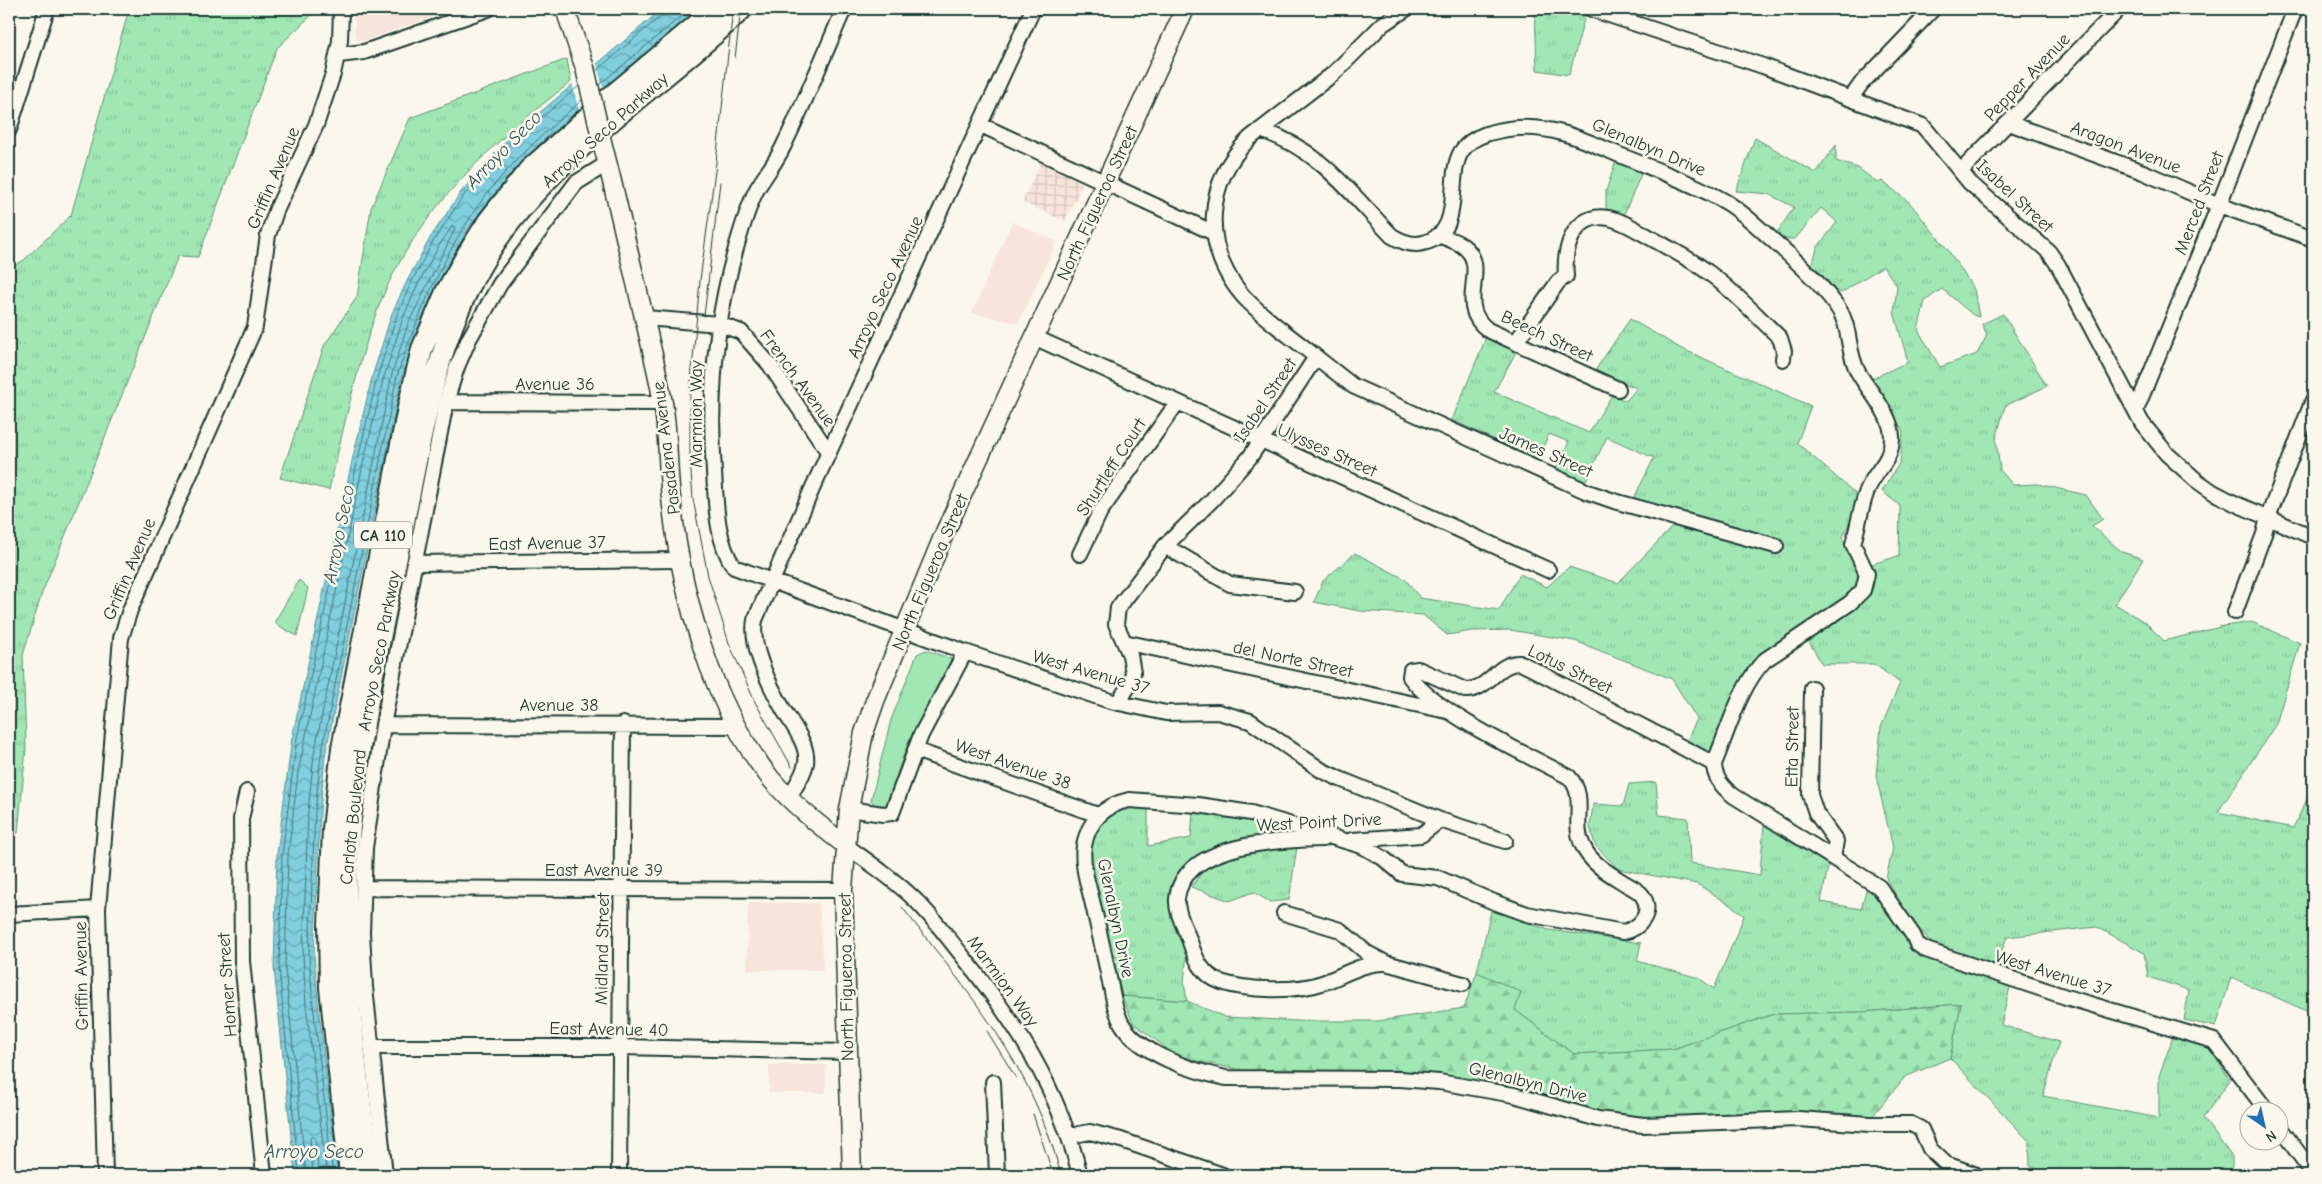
<svg xmlns="http://www.w3.org/2000/svg" width="2322" height="1184" font-family="'Comic Neue',sans-serif">
<style>
.built{fill:#f8e4da}
.industrial{fill:url(#industrial-grid)}
.grass{fill:url(#grass-tufts);stroke:#609274}
.forest{fill:url(#forest-firs);stroke:#609274}
.green{fill:#a0e7b4;stroke:#609274}
.water{fill:url(#water-waves);stroke:#59949a}
.pier{fill:#fbf7ec}
.lines{fill:none;stroke-linecap:round;stroke-linejoin:round}
.shore{stroke:#467778;stroke-width:1}
.minor-casing{stroke:#1f3d34;stroke-width:18}
.major-casing{stroke:#1f3d34;stroke-width:21}
.highway-casing{stroke:#1f3d34;stroke-width:24}
.minor{stroke:#fbf7ec;stroke-width:14}
.major{stroke:#fbf7ec;stroke-width:18}
.highway{stroke:#fbf7ec;stroke-width:20}
.tram{stroke:#1f3d34;stroke-width:1}
.major-bridge-casing{stroke:#1f3d34;stroke-width:21;stroke-linecap:butt}
.major-bridge{stroke:#fbf7ec;stroke-width:18}
.labels{text-anchor:middle;stroke-width:5;stroke-linejoin:round;paint-order:stroke}
.shield{fill:#fbf7ec;stroke:#61756b;stroke-width:1}
.shield-label{font-size:16px;font-weight:bold;fill:#1f3d34}
.street-label{font-size:18px;fill:#1f3d34;stroke:#fbf7ec}
.water-label{font-size:19px;font-style:italic;fill:#325a56;stroke:#fbf7ec}
</style>
<defs>
<pattern id="industrial-grid" width="8" height="8" patternUnits="userSpaceOnUse" patternTransform="scale(1.25)"><rect width="8" height="8" fill="#f8e4da"/><path d="M0 4h8M4 0v8" fill="none" stroke="#d4c4bc"/></pattern>
<pattern id="grass-tufts" width="24" height="20" patternUnits="userSpaceOnUse" patternTransform="scale(1.25)"><rect width="24" height="20" fill="#a0e7b4"/><path d="M3 7l-1-3M5 7V3M7 7l1-3M15 17l-1-3M17 17v-4M19 17l1-3" fill="none" stroke="#89c79b"/></pattern>
<pattern id="forest-firs" width="22" height="20" patternUnits="userSpaceOnUse" patternTransform="scale(1.25)"><rect width="22" height="20" fill="#a0e7b4"/><path d="M5 1l3.5 6h-7zM16 11l3.5 6h-7z" fill="#89c79b"/></pattern>
<pattern id="water-waves" width="16" height="10" patternUnits="userSpaceOnUse" patternTransform="scale(1.25)"><rect width="16" height="10" fill="#80cede"/><path d="M0 5q4-4 8 0t8 0" fill="none" stroke="#68a8b5"/></pattern>
</defs>
<rect width="100%" height="100%" fill="#fbf7ec"/>
<filter id="ink" filterUnits="userSpaceOnUse"><feTurbulence type="fractalNoise" baseFrequency=".02" numOctaves="2"/><feDisplacementMap in="SourceGraphic" scale="10" xChannelSelector="R" yChannelSelector="G"/><feConvolveMatrix kernelMatrix="1 2 1 2 8 2 1 2 1" color-interpolation-filters="sRGB"/></filter>
<g filter="url(#ink)">
<!-- built -->
<path class="built" d="M355,9H455L363,41L358,40L355,34Z
M1012,222L1057,242L1018,323L972,313Z
M748,903H819L823,970H747Z
M769,1065H826V1093H769Z"/>
<!-- industrial -->
<path class="industrial" d="M1041,162L1083,183L1065,221L1022,202Z"/>
<!-- grass -->
<path class="grass" d="M129,9H318L277,48L198,257L178,256L42,593L23,655L26,748L18,833L9,835V269L24,260L71,215Z
M1535,9H1563L1585,16L1569,75L1537,70Z
M567,59L571,82C494,141 417,210 380,303C357,363 344,427 329,490L280,478L324,346L357,297L371,208L410,118Z
M1755,138L1816,173L1836,145V161L1858,168L1878,183L1882,181L1909,202L1948,250L1974,289L1979,317L1973,315L1942,289L1925,301L1918,330L1940,367L1977,354L1987,335L1982,324L2003,314L2047,386L2005,406L1996,439L2000,470L2013,485L2038,484L2086,495L2103,519L2092,526L2122,552L2143,559L2115,604L2146,623L2164,641L2224,626L2252,622L2300,643L2276,724L2218,812L2293,828L2312,789L2313,790V1014L2231,977L2216,1027L2184,1020L2189,990L2148,977L2144,953L2097,927L2007,937L1995,969L1932,943L1910,920L1886,878L1893,848L1876,776L1881,727L1900,683L1874,664H1822L1808,640C1828,627 1854,614 1869,595C1876,586 1875,574 1872,564L1899,556L1900,506L1882,491L1900,462L1903,431L1871,379L1908,362L1894,312L1897,286L1883,266L1841,293L1828,287L1812,266L1817,248L1837,222L1821,208L1795,239H1782L1776,234L1794,207L1768,194L1736,191Z
M1616,161L1642,172L1624,214L1606,211V191Z
M1630,319L1680,348L1811,406L1797,443L1857,495L1852,518L1842,538C1853,558 1862,571 1855,593L1747,678L1710,753L1687,740L1697,719L1672,679L1575,641L1510,630L1472,631L1447,635L1423,615L1360,611L1314,602L1323,581L1355,553L1405,579L1420,598L1499,610L1520,574L1547,587L1569,567L1618,583L1673,526L1778,554L1783,539L1634,498L1654,458L1607,437L1585,482L1556,469L1569,442L1549,434L1537,460L1452,420L1487,335L1508,343L1515,354L1494,392L1589,433L1612,395L1626,401L1637,388L1594,372Z
M1656,782L1659,815L1688,818L1690,863L1760,875L1764,823L1829,862L1821,902L1861,909L1867,887L1887,908L1897,926L1924,955L2010,987L2001,1025L2059,1042L2043,1096L2159,1118V1076L2174,1034L2209,1048L2230,1080L2203,1118L2232,1157V1175H2048L2030,1166L2029,1141L1950,1058L1961,1004L1862,1012L1774,1014L1673,1049L1574,1054L1515,1010L1477,972L1491,911L1549,930L1641,943L1637,961L1699,978L1714,989L1744,916L1731,905L1697,884L1618,869L1595,845L1590,827L1593,804L1623,806L1629,784Z
M1148,806V846L1191,838L1193,812L1247,819L1300,834C1259,836 1231,842 1195,861L1174,919L1187,953L1184,982L1187,1001L1122,996C1111,953 1097,909 1093,865C1092,858 1089,849 1090,842C1094,815 1126,808 1148,806Z
M1270,847H1297L1289,900L1270,902L1253,892L1230,901L1191,887L1205,869L1227,857Z"/>
<!-- forest -->
<path class="forest" d="M1477,972L1521,992L1515,1010L1574,1054L1673,1049L1774,1014L1862,1012L1961,1004L1950,1058L1905,1077L1870,1119L1663,1120L1622,1117L1473,1080L1426,1074L1281,1069L1246,1071L1178,1057L1133,1023L1122,996L1187,1001L1225,1017L1298,1021H1378L1464,1008Z"/>
<!-- green -->
<path class="green" d="M299,580L308,588L297,636L274,623Z
M926,650L951,659L950,662L909,740L885,808L876,807L871,800L891,720L917,654Z"/>
<!-- water -->
<path class="water" d="M662,9H698L547,137L515,169L490,199L467,230L419,329L402,377L325,756L320,812L314,955L318,1003L338,1175H295L274,968L277,854L292,738L352,461L372,377L392,313L407,281L430,238L461,192L506,141Z"/>
<!-- pier -->
<path class="pier" d="M596,61L604,91L579,112L572,82Z"/>
<g class="lines">
<!-- shore -->
<path class="shore" d="M596,71L662,15L664,9
M599,85L690,9
M299,1175L279,968L282,855L297,738L357,463L377,378L397,315L411,283L434,240L464,195L509,145L579,86
M306,1175L285,968L288,855L298,773L363,464L383,380L403,318L417,286L440,244L453,225L455,229L408,324L392,374L314,754L308,812L303,955L306,1005L327,1175
M313,1175L310,1138L312,1136L315,1138L319,1175
M333,1175L313,1004L309,955L315,812L321,755L397,376C417,316 447,247 485,196C513,160 548,130 582,100"/>
<!-- minor casing -->
<g class="minor-casing">
<path id="minor" d="M844,9C824,55 805,102 783,147C776,162 765,175 757,189C751,200 747,213 743,225C717,305 708,388 714,472C716,502 716,541 734,567L965,652L1110,701L1166,713L1218,712L1250,721L1321,770L1340,779L1440,820L1505,841
M1591,9L1763,66L1923,126L1970,183L2049,252L2058,265L2142,423L2167,454L2196,480L2213,492L2236,504L2313,537
M339,55L364,52L488,9
M1851,98L1861,84L1933,9
M2009,123L2143,172L2219,205L2313,239
M981,125L1214,233
M9,130L47,9
M1260,130C1319,148 1350,193 1392,236C1402,242 1412,246 1423,243C1466,233 1445,180 1461,152C1472,134 1498,130 1517,128C1555,125 1588,142 1622,156C1656,170 1693,183 1726,202C1741,211 1755,224 1768,236C1793,258 1817,279 1836,305C1852,326 1846,350 1858,372C1869,392 1893,415 1892,439C1891,463 1874,471 1867,491C1861,506 1858,527 1853,544L1867,574L1863,590L1850,603L1765,660C1740,685 1728,731 1714,764C1714,778 1723,788 1734,796L1879,887L1913,935L1917,944L1926,950L2066,997L2214,1041L2268,1112
M1961,171L2119,9
M1438,235C1446,238 1456,241 1463,246C1492,268 1453,304 1488,330L1618,389
M645,318L719,324L741,332L770,365L829,453
M1036,338L1548,570
M1516,342L1558,282L1566,276C1563,244 1577,207 1616,220C1631,225 1646,236 1660,243C1677,253 1694,261 1709,273C1735,292 1757,316 1780,338L1784,351L1783,359
M1316,357L1353,386L1588,492L1614,501L1776,546
M446,402L663,403
M2136,410L2219,205L2295,9
M1165,546L1230,584L1295,592
M1080,554L1100,512L1177,403
M414,563L681,560
M2235,612L2264,534L2268,517L2313,400
M1124,642L1447,711
M1812,688L1810,795L1816,813L1836,841L1833,858
M1118,703L1131,682L1133,673L1130,655L1116,624L1118,608L1165,546L1212,500L1250,457L1316,357C1292,337 1264,319 1243,296C1201,247 1205,182 1250,138L1333,74L1383,24L1406,9
M383,725L736,726
M915,750L1098,815
M1714,764L1521,663C1497,661 1489,691 1465,690L1418,669L1411,670L1410,677C1437,714 1526,754 1569,777C1588,797 1571,823 1583,846C1591,864 1610,874 1626,884C1631,887 1638,890 1642,895C1654,912 1640,929 1623,932L1527,914L1494,902L1438,878L1402,874L1383,858L1362,846L1251,813L1198,805L1129,800C1105,805 1088,821 1084,846C1081,865 1089,887 1093,905C1101,939 1108,973 1115,1006C1117,1012 1119,1019 1122,1024C1141,1055 1193,1071 1226,1078L1400,1079L1439,1082L1514,1095L1598,1119L1643,1125L1798,1119L1870,1124H1911L1921,1129L1930,1149L1946,1164L1977,1175
M247,792L241,819L242,961L264,1175
M789,797C795,787 804,775 806,763C809,744 790,722 782,707C769,684 750,646 755,620L813,487L1033,9
M849,809L883,814L892,813L921,735L965,652
M1323,839C1282,840 1182,842 1177,899C1176,912 1184,926 1189,939C1195,957 1201,975 1221,982C1247,991 1296,992 1322,983C1343,976 1363,962 1386,963L1463,984
M1352,840L1421,835L1440,820
M845,845C867,861 891,877 911,896C930,913 945,934 961,954C1017,1024 1058,1087 1080,1175
M364,888L843,890
M1284,913L1340,930L1367,953L1384,962
M9,914L98,909
M371,1047H619L848,1052
M993,1082L997,1175
M2280,1128L2313,1173
M1069,1136L1090,1132L1121,1140L1223,1175
M105,1175L98,909L121,638L130,610L255,327L268,235L276,211L316,125L333,74L340,41L341,9
M385,1175L365,987L362,932L365,848L383,725L446,402L457,367L469,339L500,284L576,183L608,163
M619,1175L623,724"/>
</g>
<!-- major casing -->
<g class="major-casing">
<path id="major" d="M565,9L585,68
M603,146C615,191 625,238 636,283C645,323 656,363 663,403C669,437 667,471 672,506C682,597 712,706 771,779C792,804 819,825 845,845
M852,1175L843,890L849,809L864,733L875,701L945,532L1185,9"/>
</g>
<!-- highway casing -->
<g class="highway-casing">
<path id="highway" d="M350,1175L330,988L329,924L333,829L342,748L408,408L422,349L446,292L468,253L489,220L529,170L607,100L716,9
M369,1175C356,1067 341,960 348,851C356,738 383,628 405,517C425,417 441,314 504,230C569,143 664,83 742,9"/>
</g>
<!-- minor -->
<use href="#minor" class="minor"/>
<!-- major -->
<use href="#major" class="major"/>
<!-- highway -->
<use href="#highway" class="highway"/>
<!-- tram -->
<path class="tram" d="M733,9L715,171L700,280L690,392V458L693,499L708,576L729,643L755,702L792,767
M735,58L741,9
M704,316L720,182
M902,907C970,995 1032,1064 1061,1175
M987,1031L1016,1078
M1033,1114L1051,1168"/>
<!-- major-bridge casing -->
<g class="major-bridge-casing">
<path id="major-bridge" d="M585,68L603,146"/>
</g>
<!-- major-bridge -->
<use href="#major-bridge" class="major-bridge"/>
</g>
</g>
<g class="labels">
<!-- shield labels -->
<rect class="shield" x="354" y="521.5" width="58" height="27" rx="4"/>
<g class="shield-label">
<text x="383" y="541">CA 110</text>
</g>
<!-- street labels -->
<g class="street-label">
<text transform="translate(2027 77) rotate(-46)" y="6">Pepper Avenue</text>
<text transform="translate(605 130) rotate(-42)" y="6">Arroyo Seco Parkway</text>
<text transform="translate(1649 147) rotate(23)" y="6">Glenalbyn Drive</text>
<text transform="translate(2126 147) rotate(21)" y="6">Aragon Avenue</text>
<text transform="translate(273 178) rotate(-67)" y="6">Griffin Avenue</text>
<text transform="translate(2015 196) rotate(43)" y="6">Isabel Street</text>
<text transform="translate(1097 203) rotate(-65)" y="6">North Figueroa Street</text>
<text transform="translate(2199 203) rotate(-69)" y="6">Merced Street</text>
<text transform="translate(885 287) rotate(-65)" y="6">Arroyo Seco Avenue</text>
<text transform="translate(1547 336) rotate(25)" y="6">Beech Street</text>
<text transform="translate(798 378) rotate(54)" y="6">French Avenue</text>
<text x="555" y="390">Avenue 36</text>
<text transform="translate(1265 400) rotate(-56)" y="6">Isabel Street</text>
<text transform="translate(696 414) rotate(-90)" y="6">Marmion Way</text>
<text transform="translate(666 448) rotate(-97)" y="6">Pasadena Avenue</text>
<text transform="translate(1327 450) rotate(24)" y="6">Ulysses Street</text>
<text transform="translate(1546 452) rotate(24)" y="6">James Street</text>
<text transform="translate(1111 467) rotate(-57)" y="6">Shurtleff Court</text>
<text transform="translate(547 543) rotate(-1)" y="6">East Avenue 37</text>
<text transform="translate(129 569) rotate(-67)" y="6">Griffin Avenue</text>
<text transform="translate(930 572) rotate(-67)" y="6">North Figueroa Street</text>
<text transform="translate(379 651) rotate(-79)" y="6">Arroyo Seco Parkway</text>
<text transform="translate(1293 659) rotate(12)" y="6">del Norte Street</text>
<text transform="translate(1570 669) rotate(26)" y="6">Lotus Street</text>
<text transform="translate(1091 672) rotate(16)" y="6">West Avenue 37</text>
<text x="559" y="711">Avenue 38</text>
<text transform="translate(1792 747) rotate(-89)" y="6">Etta Street</text>
<text transform="translate(1013 764) rotate(19)" y="6">West Avenue 38</text>
<text transform="translate(353 817) rotate(-84)" y="6">Carlota Boulevard</text>
<text transform="translate(1319 822) rotate(-3)" y="6">West Point Drive</text>
<text x="604" y="876">East Avenue 39</text>
<text transform="translate(1116 918) rotate(78)" y="6">Glenalbyn Drive</text>
<text transform="translate(602 949) rotate(-89)" y="6">Midland Street</text>
<text transform="translate(2053 973) rotate(17)" y="6">West Avenue 37</text>
<text transform="translate(81 976) rotate(-91)" y="6">Griffin Avenue</text>
<text transform="translate(846 977) rotate(-91)" y="6">North Figueroa Street</text>
<text transform="translate(1003 981) rotate(54)" y="6">Marmion Way</text>
<text transform="translate(227 985) rotate(-94)" y="6">Homer Street</text>
<text transform="translate(609 1029) rotate(1)" y="6">East Avenue 40</text>
<text transform="translate(1528 1082) rotate(14)" y="6">Glenalbyn Drive</text>
</g>
<!-- water labels -->
<g class="water-label">
<text transform="translate(503 149) rotate(-46)" y="7">Arroyo Seco</text>
<text transform="translate(338 534) rotate(-79)" y="7">Arroyo Seco</text>
<text x="314" y="1158">Arroyo Seco</text>
</g>
</g>
<!-- margin -->
<rect width="2322" height="1184" fill="none" stroke="#fbf7ec" stroke-width="30"/>
<rect x="15" y="15" width="2292" height="1154" fill="none" stroke="#1f3d34" stroke-width="2" filter="url(#ink)"/>
<!-- north arrow -->
<g transform="translate(2264 1126) rotate(146)"><circle r="24" fill="#fbf7ec" stroke="#a3ada2"/>
<path d="M0-4L9 19L0 12L-9 19Z" fill="#1f6fb2"/>
<text y="-8" font-size="14" font-weight="bold" text-anchor="middle" fill="#1f3d34">N</text>
</g>
</svg>
